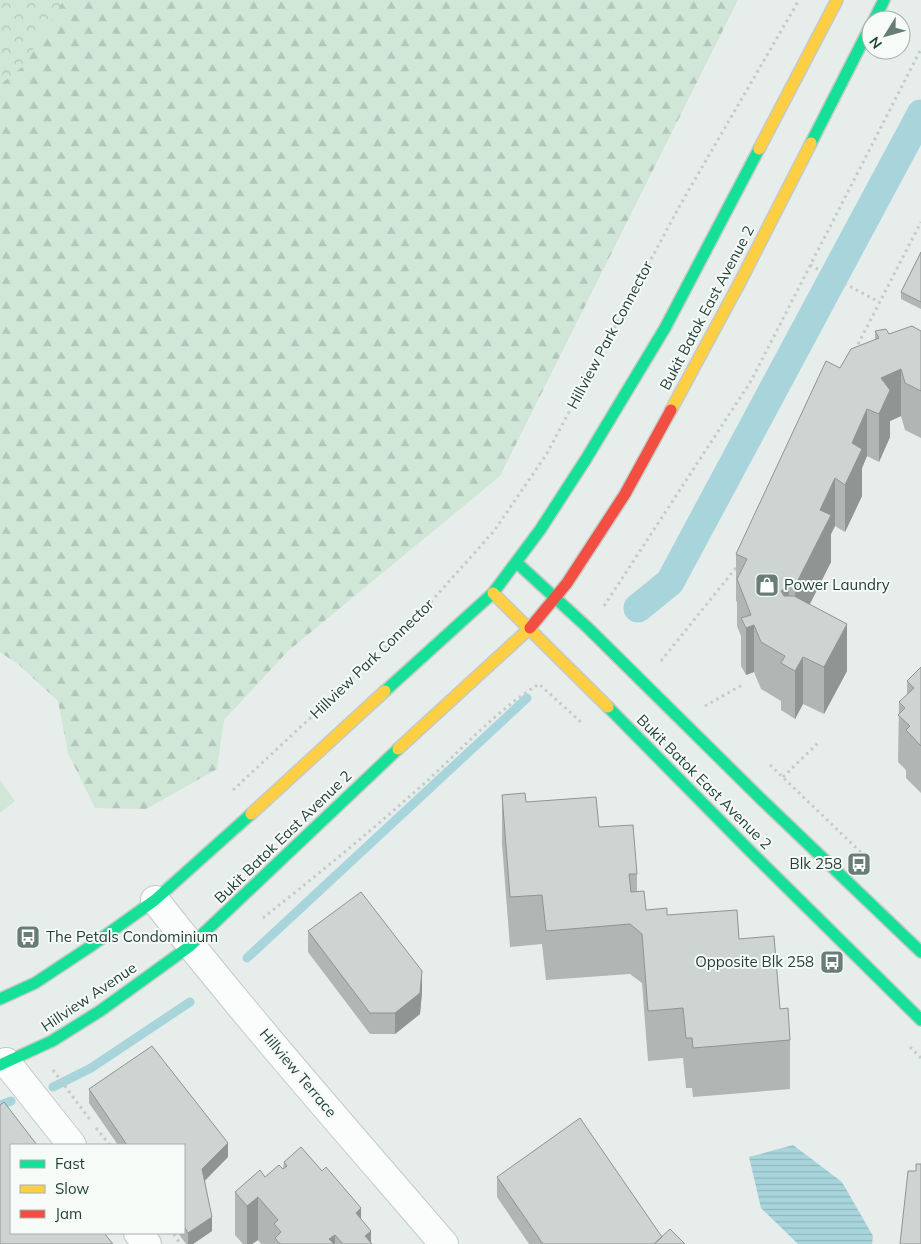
<svg xmlns="http://www.w3.org/2000/svg" width="921" height="1244" font-family="Mulish,sans-serif">
<style>
.forest{fill:url(#forest-firs)}
.park{fill:url(#park-crowns)}
.garden{fill:#d0e6d7}
.water{fill:url(#water-rules)}
.lines{fill:none;stroke-linecap:round;stroke-linejoin:round}
.stream{stroke:#a8d4db;stroke-width:9}
.canal{stroke:#a8d4db;stroke-width:29}
.street-casing{stroke:#c4cac7;stroke-width:30}
.fast-casing{stroke:#c3cac7;stroke-width:14}
.slow-casing{stroke:#c3cac7;stroke-width:14}
.jam-casing{stroke:#c3cac7;stroke-width:14}
.path{stroke:#c2ccc9;stroke-width:3;stroke-dasharray:2.5 4;stroke-linecap:butt}
.street{stroke:#fbfcfc;stroke-width:28}
.fast{stroke:#16e098;stroke-width:11}
.slow{stroke:#ffcf43;stroke-width:11}
.jam{stroke:#f24e42;stroke-width:11}
.wall{fill:#b1b6b4}
.shaded-wall{fill:#909492}
.building{fill:#ced4d1;stroke:#909492}
.labels{text-anchor:middle;stroke-width:4;stroke-linejoin:round;paint-order:stroke}
.street-label{font-size:15px;fill:#244139;stroke:#f6fbf8}
.poi-label{font-size:15px;fill:#244139;stroke:#f6fbf8;text-anchor:start}
</style>
<defs>
<pattern id="forest-firs" width="22" height="20" patternUnits="userSpaceOnUse" patternTransform="scale(1.25)"><rect width="22" height="20" fill="#d0e6d7"/><path d="M5 1l3.5 6h-7zM16 11l3.5 6h-7z" fill="#b2c6b9"/></pattern>
<pattern id="park-crowns" width="20" height="18" patternUnits="userSpaceOnUse" patternTransform="scale(1.25)"><rect width="20" height="18" fill="#d0e6d7"/><path d="M2 6a3 3 0 1 1 6 0M12 15a3 3 0 1 1 6 0" fill="none" stroke="#b2c6b9"/></pattern>
<pattern id="water-rules" width="6" height="5" patternUnits="userSpaceOnUse" patternTransform="scale(1.25)"><rect width="6" height="5" fill="#a8d4db"/><path d="M0 2.5h6" fill="none" stroke="#90b7bd"/></pattern>
</defs>
<rect width="100%" height="100%" fill="#e7edea"/>
<!-- forest -->
<path class="forest" d="M0,0H738L500,476L288,651L224,720L217,769L146,809L95,808L68,753L58,701L18,664L0,652Z"/>
<!-- park -->
<path class="park" d="M0,0H64L22,67L0,85Z"/>
<!-- garden -->
<path class="garden" d="M0,780L15,801L0,813Z"/>
<!-- water -->
<path class="water" d="M793,1145L842,1182L873,1236L872,1244H798L761,1208L749,1157Z"/>
<g class="lines">
<!-- stream -->
<path class="stream" d="M247,958L527,698
M53,1087L91,1068L190,1002
M0,1105L11,1101"/>
<!-- canal -->
<path class="canal" d="M638,608L670,582L921,114"/>
<!-- street casing -->
<g class="street-casing">
<path id="street" d="M155,900C247,1018 346,1130 444,1244
M6,1062L72,1145
M138,1233L147,1244"/>
</g>
<!-- fast casing -->
<g class="fast-casing">
<path id="fast" d="M874,20L884,0
M811,143L871,25
M516,562L587,627L761,799L921,952
M385,691L493,593L540,530L586,459L665,328L759,149
M608,707L752,853L921,1020
M0,999L35,983L88,948L155,900L251,814
M0,1065L52,1041L100,1011L190,946L398,749"/>
</g>
<!-- slow casing -->
<g class="slow-casing">
<path id="slow" d="M759,149L837,0
M671,410L739,284L811,143
M493,593L608,707
M398,749L530,628
M251,814L385,691"/>
</g>
<!-- jam casing -->
<g class="jam-casing">
<path id="jam" d="M530,628L567,583L625,494L671,410"/>
</g>
<!-- path -->
<path class="path" d="M810,265L879,302
M855,350L921,222
M604,606L751,381L921,49
M661,661L739,564
M705,706L742,685
M770,765L872,863
M783,777L818,743
M233,790L412,623L494,531L546,455L679,207L799,0
M263,918C318,874 374,829 427,781C463,748 497,710 539,684L582,723
M910,1047L921,1058
M53,1070L91,1121
M96,1128L110,1145
M174,1234L180,1244"/>
<!-- street -->
<use href="#street" class="street"/>
<!-- fast -->
<use href="#fast" class="fast"/>
<!-- slow -->
<use href="#slow" class="slow"/>
<!-- jam -->
<use href="#jam" class="jam"/>
</g>
<!-- wall -->
<path class="wall" d="M921,252V309L901,299V292Z
M875,331L889,334L921,331V438L905,430L901,416L890,421V437L879,462L867,456L862,468V496L845,532L835,526L831,534V562L810,604L847,671L824,714L803,704L795,719L781,710V701L761,689L754,672L746,675L741,666V636L737,626V602L736,601V554L840,368L875,339Z
M921,667V793L906,778V770L898,762L899,702L907,695V681Z
M502,795L526,802L599,827L637,874V891L646,910L667,915L780,1009L790,1040V1089L693,1097L692,1088H686L683,1058L648,1061L642,983L630,974L546,980L542,944L510,947L502,844Z
M308,931L422,992L420,1014L395,1034H370L308,952Z
M89,1089L228,1157L205,1181L212,1231L193,1244H186L178,1233H184V1145H118L89,1103Z
M284,1162L361,1219L372,1244H261L258,1240L252,1244H243L235,1235V1192L283,1169Z
M497,1177L662,1237L685,1244H529L497,1197Z"/>
<!-- shaded-wall -->
<path class="shaded-wall" d="M901,369V416L890,421V437L879,462V414L881,378Z
M867,409V456L862,468V496L845,532V485L852,443Z
M835,478V526L831,534V562L795,633V586L820,510Z
M789,585V632L781,591Z
M847,624V671L824,714V667Z
M754,625V672L746,675V628Z
M803,657V704L795,719V671Z
M422,971V992L420,1014L395,1034V1013Z
M228,1143V1157L202,1183V1169Z
M258,1197V1240L252,1244H247V1206Z
M361,1208V1244L356,1213Z
M212,1217V1231L193,1244H188V1233Z
M371,1231V1244L365,1236Z
M335,1235V1244H329V1239Z"/>
<!-- building -->
<path class="building" d="M921,252V302L901,292Z
M912,326L921,331V391L905,383L901,369L881,378L890,390L879,414L867,409L852,443L862,449L845,485L835,478L820,510L831,515L795,586L789,585L781,591L784,596H794L847,624L824,667L803,657L795,671L781,663L785,656L761,642L754,625L746,628L741,618L751,615L737,579L747,559L736,554L826,361L840,368L851,349L879,338L875,331L886,329L889,334Z
M921,667V746L906,730L910,726L898,715L905,708L899,702L914,688L907,681Z
M525,793L526,802L596,797L599,827L633,825L637,874H629L631,892L644,891L646,910L667,908V915L737,910L739,939L774,936L780,1009L788,1008L790,1040L693,1048L692,1038H686L683,1008L648,1011L642,934L630,924L546,931L542,895L510,897L502,795Z
M361,892L422,971L420,993L395,1013H370L308,931Z
M152,1046L228,1143L202,1169L212,1217L188,1233L184,1226V1145H127L89,1089Z
M4,1102L37,1145H11V1233H104L113,1244H0V1105Z
M580,1118L662,1237L654,1244H543L497,1177Z
M301,1147L322,1171L326,1167L361,1208L356,1213L371,1231L365,1236L372,1244H343L335,1235L329,1239L334,1244H280L275,1238L281,1232L274,1224L278,1220L258,1197L247,1206L235,1192L260,1170L265,1177L279,1165L283,1169L287,1166L284,1162Z
M916,1164H921V1244H900L908,1171H916Z
M670,1229L685,1244H654Z"/>
<!-- icons -->
<defs>
<g id="shop-square" transform="scale(1.25)"><rect x="-9" y="-9" width="18" height="18" rx="4" fill="#687d77" stroke="#f6fbf8"/><path d="M-5-2.5h2.3a2.7 3.5 0 0 1 5.4 0H5L5.5 6h-11ZM-1.5-2.5h3a1.5 2.3 0 0 0-3 0Z" fill="#fff"/></g>
<g id="bus-square" transform="scale(1.25)"><rect x="-9" y="-9" width="18" height="18" rx="4" fill="#687d77" stroke="#f6fbf8"/><path d="M-5-6H5V4H4V6H2V4H-2V6H-4V4H-5ZM-3.5-4V0h7V-4ZM-3.5 1.2v1.5H-2V1.2ZM2 1.2v1.5H3.5V1.2Z" fill="#fff"/></g>
</defs>
<g fill-rule="evenodd">
<use href="#shop-square" x="767" y="585"/>
<use href="#bus-square" x="859" y="864"/>
<use href="#bus-square" x="28" y="937"/>
<use href="#bus-square" x="832" y="962"/>
</g>
<g class="labels">
<!-- street labels -->
<g class="street-label">
<text transform="translate(707 308) rotate(-62)" y="5">Bukit Batok East Avenue 2</text>
<text transform="translate(610 335) rotate(-62)" y="5">Hillview Park Connector</text>
<text transform="translate(372 659) rotate(-44)" y="5">Hillview Park Connector</text>
<text transform="translate(704 782) rotate(45)" y="5">Bukit Batok East Avenue 2</text>
<text transform="translate(283 837) rotate(-44)" y="5">Bukit Batok East Avenue 2</text>
<text transform="translate(89 997) rotate(-34)" y="5">Hillview Avenue</text>
<text transform="translate(298 1073) rotate(50)" y="5">Hillview Terrace</text>
</g>
<!-- poi labels -->
<g class="poi-label">
<text x="784" y="590">Power Laundry</text>
<text x="842" y="869" text-anchor="end">Blk 258</text>
<text x="46" y="942">The Petals Condominium</text>
<text x="814" y="967" text-anchor="end">Opposite Blk 258</text>
</g>
</g>
<!-- legend -->
<rect x="10" y="1144" width="175" height="90" fill="#f6fbf8" stroke="#a2b1ac"/>
<rect x="20" y="1160" width="25" height="8" fill="#16e098" stroke="#a2b1ac"/>
<text x="55" y="1169" font-size="15" fill="#244139">Fast</text>
<rect x="20" y="1185" width="25" height="8" fill="#ffcf43" stroke="#a2b1ac"/>
<text x="55" y="1194" font-size="15" fill="#244139">Slow</text>
<rect x="20" y="1210" width="25" height="8" fill="#f24e42" stroke="#a2b1ac"/>
<text x="55" y="1219" font-size="15" fill="#244139">Jam</text>
<!-- north arrow -->
<g transform="translate(886 35) rotate(233)"><circle r="24" fill="#f6fbf8" stroke="#a2b1ac"/>
<path d="M0-4L9 19L0 12L-9 19Z" fill="#687d77"/>
<text y="-8" font-size="14" font-weight="bold" text-anchor="middle" fill="#244139">N</text>
</g>
</svg>
